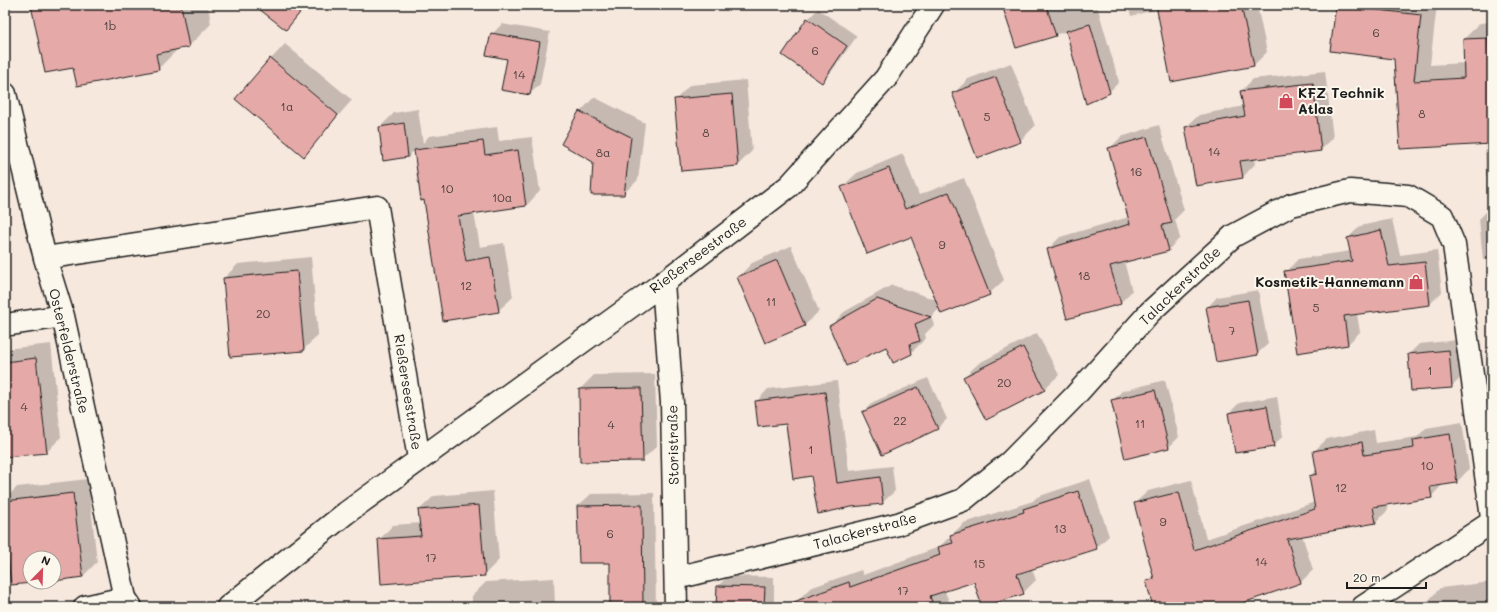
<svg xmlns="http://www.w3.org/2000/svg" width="1497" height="612" font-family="Mali,sans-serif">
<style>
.shadow{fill:#0003}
.building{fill:#e5aaa8;stroke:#1c1c1c}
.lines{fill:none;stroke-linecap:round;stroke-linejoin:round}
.minor-casing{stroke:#1c1c1c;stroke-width:25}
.minor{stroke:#fbf7ec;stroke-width:22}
.labels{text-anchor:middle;stroke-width:4;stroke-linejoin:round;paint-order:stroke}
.number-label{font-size:12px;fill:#4e403f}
.poi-label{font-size:14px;font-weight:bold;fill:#1c1c1c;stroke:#fbf7ec;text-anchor:start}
.street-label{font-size:14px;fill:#1c1c1c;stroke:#fbf7ec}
</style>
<rect width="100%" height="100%" fill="#f7e8de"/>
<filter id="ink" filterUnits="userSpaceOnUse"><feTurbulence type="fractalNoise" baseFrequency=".025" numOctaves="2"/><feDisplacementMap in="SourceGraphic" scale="8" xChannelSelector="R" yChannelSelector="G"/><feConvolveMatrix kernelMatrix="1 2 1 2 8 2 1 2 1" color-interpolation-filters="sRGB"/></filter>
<g filter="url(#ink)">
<!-- shadow -->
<path class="shadow" d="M32,5H208L211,24L189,46L179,48L158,69L74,67Z
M255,5H308L286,29Z
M706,5H720L716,10Z
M1003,5H1097L1119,82L1109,92L1067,31L1017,47Z
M1128,5H1257L1267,52L1254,65L1158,9L1131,16Z
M1337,5H1437L1430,65L1465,63L1464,39L1480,23L1492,22V176H1486L1485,143L1401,148L1395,58L1332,50Z
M818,9L857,36L832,71L822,81L808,19Z
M502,24L550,32L540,84L530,94L492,34Z
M285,44L352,100L304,155L271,59Z
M1011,63L1035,126L1020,141L953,94L968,79Z
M1325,71L1333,138L1321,150L1254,158L1255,164L1243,177L1197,185L1186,127L1199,115L1244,106L1241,91L1253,79Z
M746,80L752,151L738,165L675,100L690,85Z
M594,97L645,123L638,180L623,194L594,162L580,112Z
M418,109L423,143L429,136L497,127L499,141L532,137L540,191L526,206L474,213L480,247L504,243L513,297L498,311L425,199L422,200L415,150L408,156L384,160L380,127L394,113Z
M1159,125L1184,210L1175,219L1180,238L1168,250L1124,261L1132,291L1120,303L1048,249L1060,237L1129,217L1109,149L1121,137Z
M903,154L919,195L964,178L1004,280L989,294L940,308L931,317L934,325L925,334L926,338L911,353L830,327L844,312L892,285L937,300L912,236L842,187L857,173Z
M1492,206V259L1483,260L1479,219Z
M1392,219L1400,255L1437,250L1442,292L1430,304L1357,314L1360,332L1348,344L1286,272L1298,259L1351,251L1348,238L1360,226Z
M791,246L819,311L804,326L738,277L752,263Z
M311,257L318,335L303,350L224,278L238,264Z
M1258,290L1268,344L1257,354L1207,308L1217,297Z
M1037,333L1059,375L1044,389L964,377L979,363Z
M1458,340L1462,377L1451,387L1409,354L1419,344Z
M51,344L61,437L47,452L5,456V349Z
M655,374L657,446L642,460L580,389L594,375Z
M928,378L947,419L937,429L863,412L873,402Z
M1165,380L1179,437L1169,447L1112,401L1122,391Z
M837,381L849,471L892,466L895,491L882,503L811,475L787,423L756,402L768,389Z
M1277,396L1283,436L1273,446L1236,452L1229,413L1239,403Z
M1462,422L1469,469L1457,482L1443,484L1431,497L1387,504L1388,510L1376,522L1302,535L1313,570L1301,582L1228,607H1154L1147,582L1154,575L1135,503L1148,491L1191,480L1206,539L1315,502L1310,476L1317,469L1314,451L1327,439L1374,430L1376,443L1417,437L1426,428Z
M88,479L97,562L83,576L54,580V558H30V582H33L12,584L5,526V499L17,487Z
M1090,479L1109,536L1096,548L1032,569L1036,580L1023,593L974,580L944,590L952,607H799L797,601L810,588L861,570L863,575L939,547L964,523L1033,501L1037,497Z
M493,491L499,560L484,575L379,540L393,525L421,523L419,510L434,496Z
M654,493L656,607H611V562L578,506L591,494Z
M728,576L774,577V607H717L718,586Z
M554,578L555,607H472V596L486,582Z
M1492,582V607H1428L1427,602L1440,588Z"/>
<!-- building -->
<path class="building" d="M31,5H181L189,47L156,54L159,70L77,86L73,68L45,73Z
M254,5H306L286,30Z
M1002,5H1046L1056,36L1016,48Z
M1156,5H1241L1254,66L1171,82Z
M1336,5L1421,15L1414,81L1464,78L1463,39L1488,38L1490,90H1492V144L1400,149L1394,59L1330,51Z
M807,18L847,46L822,83L782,55Z
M1090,24L1110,93L1086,104L1066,31Z
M491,33L540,42L530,95L501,90L507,59L486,55Z
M270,58L338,115L304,157L235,99Z
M996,77L1021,142L977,158L952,93Z
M1313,83L1321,151L1240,161L1243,178L1196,186L1185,127L1245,116L1240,91Z
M732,94L738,166L681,171L674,99Z
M579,111L631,137L624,195H591L593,162L561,144Z
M404,123L408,157L383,161L379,127Z
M1147,137L1172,223L1162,225L1169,251L1110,266L1121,304L1067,319L1047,249L1130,224L1108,148Z
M483,141L485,155L518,150L526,206L458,216L466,261L490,257L499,312L443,321L424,200L421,201L414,150Z
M889,168L905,209L949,192L990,295L941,314L911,237L867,254L841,187Z
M1381,230L1389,266L1425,262L1430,305L1344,316L1348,345L1297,353L1284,271L1352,261L1347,238Z
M777,260L805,326L765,343L737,277Z
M297,271L304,351L230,357L223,278Z
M877,299L931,317L915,324L920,341L910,344L912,354L893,363L886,347L846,366L829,326Z
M1248,300L1258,355L1216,362L1206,307Z
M1023,347L1045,390L986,420L963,377Z
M1449,350L1452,388L1411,391L1408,354Z
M36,358L47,453L5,457V362Z
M918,387L938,429L882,455L862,412Z
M641,388L643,461L580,462L579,389Z
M1155,390L1169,448L1125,459L1111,400Z
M825,392L837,483L880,477L883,504L851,507L818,514L811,476L793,479L786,424L758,427L755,401Z
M1267,406L1274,447L1235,453L1228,413Z
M1450,434L1457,483L1430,487L1432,498L1373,507L1376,523L1287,539L1301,583L1231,607H1153L1146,581L1154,579L1134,503L1179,492L1194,550L1315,509L1309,476L1317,474L1313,451L1362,442L1364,455L1414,448L1413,440Z
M1078,491L1097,549L1017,574L1024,594L982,607L974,582L930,596L932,602L919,607H788V604L849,582L850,587L940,555L938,547L953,543L950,535L1024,512L1023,509Z
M73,493L83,577L54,581V558H30V582H42L11,585L5,534V501Z
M479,505L485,576L381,584L378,539L421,536L418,510Z
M642,505L643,607H610V563H579L577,506Z
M717,586L765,587L764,607H716Z"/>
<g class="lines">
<!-- minor casing -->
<g class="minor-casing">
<path id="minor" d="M5,94L45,258L63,316L125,598L131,607
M45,258L377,207L419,459
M663,283L672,403L676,607
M5,325L63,316
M676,578L898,524L963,500L1010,462L1073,398L1150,312L1233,236L1291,205L1350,191L1408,196L1442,216L1454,245L1492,518
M85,607L125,598
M228,607L346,513L663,283L789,186L886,78L933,5
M1363,607L1492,522"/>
</g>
<!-- minor -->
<use href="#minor" class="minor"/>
</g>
</g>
<!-- icons -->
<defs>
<g id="shop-bare" transform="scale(1.2)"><path d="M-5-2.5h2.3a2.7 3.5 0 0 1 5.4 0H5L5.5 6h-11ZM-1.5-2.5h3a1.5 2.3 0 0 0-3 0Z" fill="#d1495b" stroke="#fbf7ec" stroke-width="2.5" paint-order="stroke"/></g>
</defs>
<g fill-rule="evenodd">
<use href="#shop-bare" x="1286" y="101"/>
<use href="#shop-bare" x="1416" y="282"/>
</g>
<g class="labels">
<!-- number labels -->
<g class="number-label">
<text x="110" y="30">1b</text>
<text x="1376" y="37">6</text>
<text x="815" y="55">6</text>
<text x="519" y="79">14</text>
<text x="287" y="111">1a</text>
<text x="1422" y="118">8</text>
<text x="987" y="121">5</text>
<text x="706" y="137">8</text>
<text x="1214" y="156">14</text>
<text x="603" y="157">8a</text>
<text x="1136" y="176">16</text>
<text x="447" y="193">10</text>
<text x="502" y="202">10a</text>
<text x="942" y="249">9</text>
<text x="1084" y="280">18</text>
<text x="466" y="290">12</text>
<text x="771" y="306">11</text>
<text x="1316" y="312">5</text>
<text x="263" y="318">20</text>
<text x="1232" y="335">7</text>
<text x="1430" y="375">1</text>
<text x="1004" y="387">20</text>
<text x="24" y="411">4</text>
<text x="900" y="425">22</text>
<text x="1140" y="428">11</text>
<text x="611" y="429">4</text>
<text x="811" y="454">1</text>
<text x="1427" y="470">10</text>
<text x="1341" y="492">12</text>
<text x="1163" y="526">9</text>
<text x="1060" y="533">13</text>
<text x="610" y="538">6</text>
<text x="431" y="562">17</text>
<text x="1261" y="566">14</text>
<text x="979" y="568">15</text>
<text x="903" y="595">17</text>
</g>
<!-- poi labels -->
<g class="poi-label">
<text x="1298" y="98">KFZ Technik<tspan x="1298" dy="16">Atlas</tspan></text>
<text x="1404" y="287" text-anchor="end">Kosmetik-Hannemann</text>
</g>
<!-- street labels -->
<g class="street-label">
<text transform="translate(698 255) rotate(-37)" y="5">Rießerseestraße</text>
<text transform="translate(1180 286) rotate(-44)" y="5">Talackerstraße</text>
<text transform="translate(69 351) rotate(76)" y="5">Osterfelderstraße</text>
<text transform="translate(408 392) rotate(81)" y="5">Rießerseestraße</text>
<text transform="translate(673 445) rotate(-91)" y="5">Storistraße</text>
<text transform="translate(865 531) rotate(-15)" y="5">Talackerstraße</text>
</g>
</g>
<!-- margin -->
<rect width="1497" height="612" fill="none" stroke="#fbf7ec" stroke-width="20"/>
<rect x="10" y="10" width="1477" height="592" fill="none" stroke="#1c1c1c" stroke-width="1.5" filter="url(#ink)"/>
<!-- north arrow -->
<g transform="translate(42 570) rotate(23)"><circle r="19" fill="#fbf7ec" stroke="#a29f99"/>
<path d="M0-3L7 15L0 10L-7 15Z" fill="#d1495b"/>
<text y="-6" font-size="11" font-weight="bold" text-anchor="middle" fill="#1c1c1c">N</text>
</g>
<!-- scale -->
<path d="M1347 582v6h79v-6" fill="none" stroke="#1c1c1c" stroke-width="2"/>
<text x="1353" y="582" font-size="12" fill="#1c1c1c" stroke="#fbf7ec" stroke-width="3" paint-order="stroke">20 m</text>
</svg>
